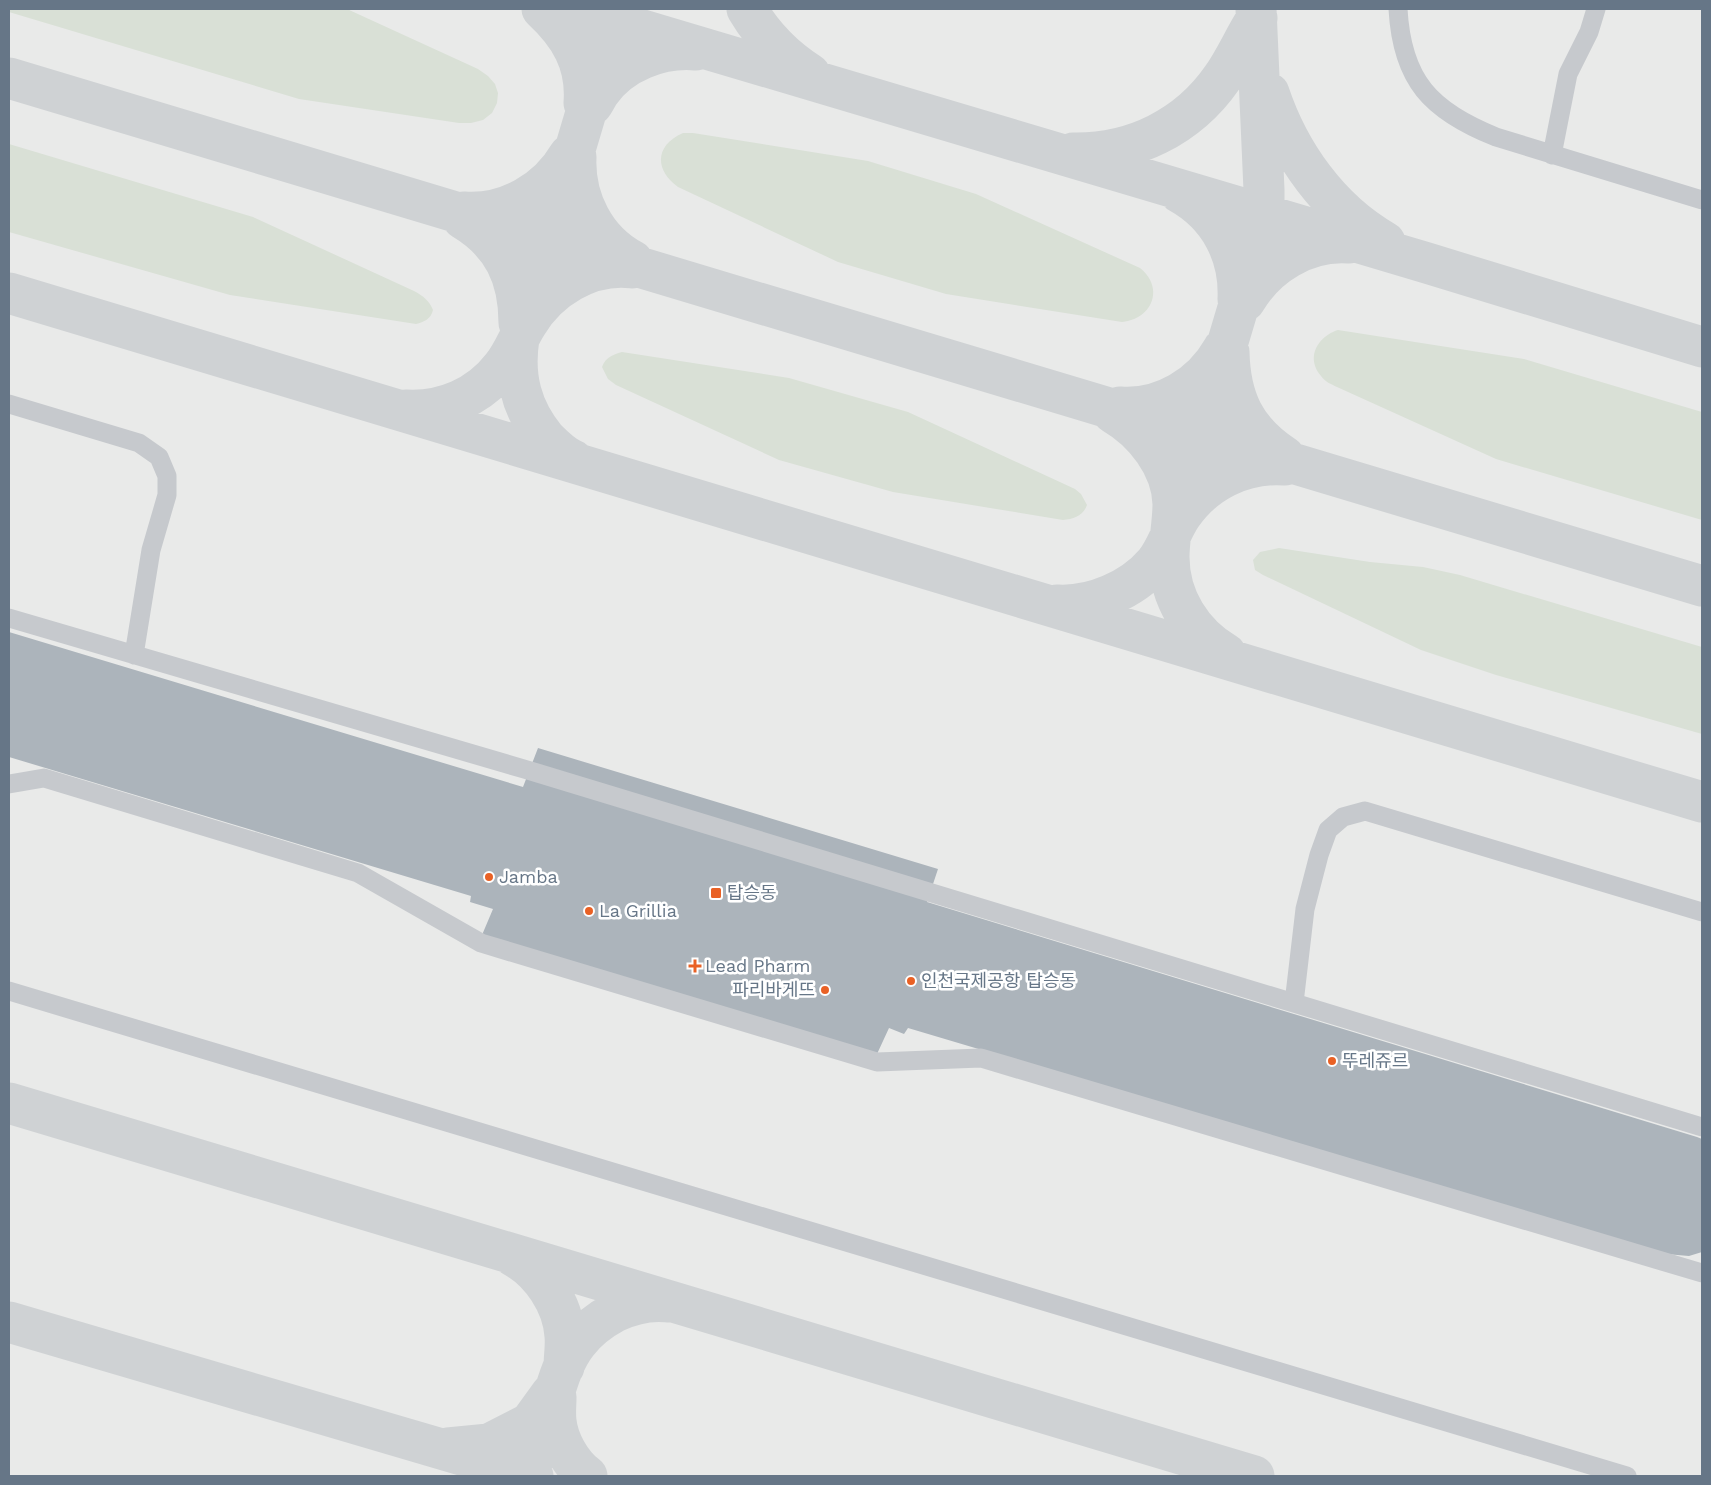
<svg xmlns="http://www.w3.org/2000/svg" width="1711" height="1485" font-family="'Work Sans','Noto Sans KR',sans-serif">
<style>
.built{fill:#e9eae9}
.green{fill:#d9e0d6}
.lines{fill:none;stroke-linecap:round;stroke-linejoin:round}
.taxiway{stroke:#cfd2d4;stroke-width:41}
.building{fill:#acb4bb}
.minor{stroke:#c6c9cd;stroke-width:19}
.poi-dot{fill:#e96125;stroke:#fff;stroke-width:2}
.labels{text-anchor:middle;stroke-width:5;stroke-linejoin:round;paint-order:stroke}
.poi-label{font-size:18px;fill:#667687;stroke:#fff;text-anchor:start}
</style>
<rect width="100%" height="100%" fill="#f8f8f5"/>
<!-- built -->
<path class="built" d="M9,9H1702V1476H9Z"/>
<!-- green -->
<path class="green" d="M9,9H347L478,69L488,76L495,84L498,93L497,103L492,113L483,120L471,123H459L299,99L9,12Z
M683,133H693L868,161L976,194L1140,268C1165,288 1152,319 1122,322L946,294L838,262L678,187C654,170 655,145 683,133Z
M9,144L253,217L414,291C423,296 429,300 433,310C431,319 424,322 416,324L230,295L9,232Z
M1338,330L1524,359L1702,412V520L1496,459L1337,387C1331,384 1325,382 1321,376C1305,358 1318,336 1338,330Z
M622,352L789,378L908,412L1075,489L1081,494L1087,505C1083,516 1074,519 1063,520L893,492L779,460L616,385L608,379L602,367C606,357 612,355 622,352Z
M1279,548L1370,562L1423,567L1460,575L1702,647V734L1496,675L1421,650L1263,575L1255,570L1253,560L1260,552Z"/>
<g class="lines">
<!-- taxiway -->
<path class="taxiway" d="M542,9C570,35 587,63 584,103
M572,9L1427,263L1702,347
M747,9C763,36 783,57 810,74
M9,78L1702,586
M1269,93C1289,153 1329,210 1385,242
M592,105C595,101 597,96 600,92C621,62 661,47 696,50
M1073,153C1133,154 1188,127 1222,78C1235,60 1244,38 1257,18
M576,157C574,199 595,241 633,261
M1180,193C1219,215 1240,254 1238,299
M464,212C507,215 548,191 569,155
M463,219C503,243 519,277 519,323
M9,293L1702,802
M1245,301C1266,265 1306,240 1349,243
M1229,352C1230,399 1245,431 1285,457
M1120,407C1162,410 1202,386 1223,349
M406,410C443,412 479,397 502,367C513,354 518,338 527,324C548,289 589,263 632,268
M1113,413C1144,431 1172,466 1173,504C1173,522 1169,540 1169,557C1169,598 1192,634 1226,654
M573,460C563,456 554,447 546,439C521,409 513,376 519,338L604,52L615,22L624,9
M1171,533L1260,234L1264,214V190L1256,9
M1057,605C1092,607 1132,590 1155,563C1166,550 1171,531 1181,516C1204,482 1243,462 1285,465
M9,1103L1254,1476
M513,1256C541,1271 563,1304 565,1336C566,1346 564,1357 564,1367
M9,1322L533,1476
M556,1397C556,1405 555,1413 556,1421C558,1441 571,1464 587,1476
M448,1448L489,1444L530,1423L551,1394
M528,1476C535,1454 542,1432 549,1410C556,1388 562,1362 577,1343C587,1330 600,1320 615,1312C630,1305 649,1300 667,1302"/>
</g>
<!-- building -->
<path class="building" d="M9,632L523,787L538,748L938,869L927,902L1697,1137L1702,1139V1252L1689,1256L1666,1254L908,1028L904,1034L889,1028L877,1054L482,935L493,909L470,902L471,896L9,757Z"/>
<g class="lines">
<!-- minor -->
<path class="minor" d="M1398,9C1402,81 1431,111 1496,137L1702,200
M1552,155L1568,74L1589,32L1596,9
M9,404L139,443L159,457L167,476V495L151,550L134,655
M9,618L524,769L1702,1127
M9,784L44,778L358,873L481,943L877,1062L981,1058L1702,1273
M9,991L1627,1476
M1294,1003L1305,909L1319,855L1328,830L1343,817L1365,811L1702,912"/>
</g>
<!-- markers -->
<g class="poi-dot">
<circle cx="489" cy="877" r="5"/>
<rect x="710" y="887" width="12" height="12" rx="2.5"/>
<circle cx="589" cy="911" r="5"/>
<path d="M692.5 958.5h5v5h5v5h-5v5h-5v-5h-5v-5h5z"/>
<circle cx="911" cy="981" r="5"/>
<circle cx="825" cy="990" r="5"/>
<circle cx="1332" cy="1061" r="5"/>
</g>
<g class="labels">
<!-- poi labels -->
<g class="poi-label">
<text x="499" y="883">Jamba</text>
<text x="727" y="899">탑승동</text>
<text x="599" y="917">La Grillia</text>
<text x="705" y="972">Lead Pharm</text>
<text x="921" y="987">인천국제공항 탑승동</text>
<text x="815" y="996" text-anchor="end">파리바게뜨</text>
<text x="1342" y="1067">뚜레쥬르</text>
</g>
</g>
<!-- border -->
<rect width="1711" height="1485" fill="none" stroke="#667687" stroke-width="20"/>
</svg>
